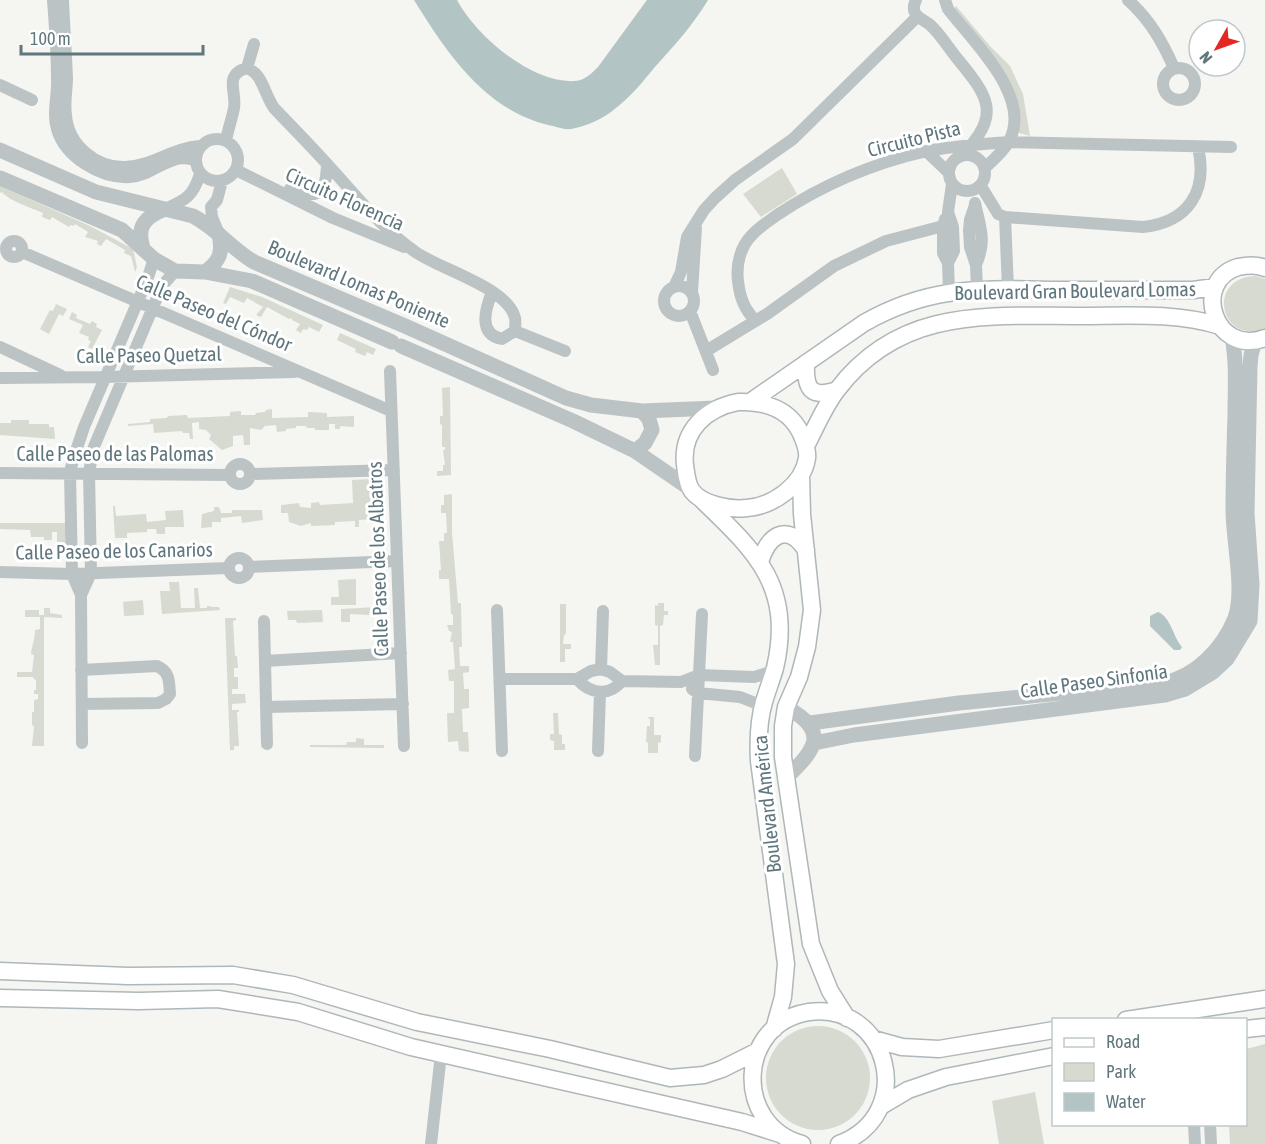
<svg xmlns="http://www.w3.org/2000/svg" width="1265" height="1144" font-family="'Asap Condensed',sans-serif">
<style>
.green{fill:#d6dad1}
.water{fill:#b2c4c4}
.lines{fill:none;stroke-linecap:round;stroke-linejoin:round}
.secondary-casing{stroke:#aeb7b9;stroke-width:19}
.minor{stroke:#bcc3c5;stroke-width:12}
.tertiary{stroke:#bcc3c5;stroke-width:15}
.secondary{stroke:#fff;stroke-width:16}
.labels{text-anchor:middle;stroke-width:6;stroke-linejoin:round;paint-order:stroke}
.street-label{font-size:20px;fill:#60777d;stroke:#fff}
</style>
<rect width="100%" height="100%" fill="#f5f5f2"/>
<!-- green -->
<path class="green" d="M956,6L990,46L1010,66L1023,94L1030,136L1019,133L1012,92L951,12Z
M782,168L797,194L761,217L743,194Z
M0,186L90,226L133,249L137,267L135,272L131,256L124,253L125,250L106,239L101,246L97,244L98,241L85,237L88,232L75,224L74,226L70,225L69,227L52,217L50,220L42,217L43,213C32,208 9,201 2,192L0,193Z
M1256,276L1265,279V329C1219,345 1206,277 1256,276Z
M230,287L262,297L323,325L319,332L309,327L307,330L303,329L301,333L296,330L300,324L292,320V318L289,319L267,307L261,317L256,315L263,307L247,298L244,303L230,297L226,304L223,303Z
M56,304L67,309L63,316L59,314L49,334L40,329L50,310L53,311Z
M72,312L77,315L76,318L90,324L92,321L97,324L96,327L102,330L92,349L88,347L91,341L88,340L89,337L79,333L83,325L69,319Z
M340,333L376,349L373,355L367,352L365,356L355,352L356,349L337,340Z
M450,387L451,475L437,476V471H443V465H445L443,450H445V447H442V425L440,424V416H443L442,388Z
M272,409V418L308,417V412L327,413V417L354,416V427L340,426V429H335V424H329V430H315V428H307L306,426H296V428L286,429V431L277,432L276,425L265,426L261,430L250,428V445H244L243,435L233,436V446L222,450L209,439L211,435L206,430L199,429V422L192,423L193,439H190L189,433H183L182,431L154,433L153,424L128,426V424L150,422V419L167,418L168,416L187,415L188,418L230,416V412L241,411V415H255L256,413L265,412L266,410Z
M11,420H29V424H49V427H54L55,439L0,435V423H11Z
M372,479L374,519L359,520V527H355V521L335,522V525L311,526V523L301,526L289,522L288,513H281V505L299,503L300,507L311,508V503L319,502L320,505L353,503L352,480Z
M452,494V533L458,603H461L462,647H459L460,666H469V672L463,673L464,689H469V708L462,709L463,732H468L469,752L459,751L458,741L448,742L447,713H454V681H449L448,670L455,669L453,642H450L452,632L449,631L447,625H453V615L451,614L449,579H439V570H441L439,541H444V533H447L446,513H441V505H444V495Z
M113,506H115L116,516L146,514L147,522L166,520L165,511L183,510L184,527H165V534H157L156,529H147V532L127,533V538H115Z
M214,507H219L221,513H232V510H262L263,520L242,523L241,516L221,518V522H212V527L201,528L202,514L214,511Z
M0,523H66L67,548H57V532H52V540H44V537H31L30,530L0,529Z
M356,579V605H331V597H339L338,580Z
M169,582H179L181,608H195L194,588H198L200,608H207V606H210L211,607H219L220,610L162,614L160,591H170Z
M143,600L144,615L124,616L123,602Z
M658,603H664V611H668V615H664L663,625L660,626V665H655L653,645H658V626L655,625V605L658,606Z
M560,604H566V634L564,635L563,644H571V649H565V662H560Z
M377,607L378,612L369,613V615L350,614V622H341V609Z
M44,608H50V613L62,615V618L44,617V746H32L34,726L32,725V712H34V700L38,699V694H34V690H36V680L34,679L33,677H17V672H32L34,655L31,654C32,644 35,640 35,630L40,629V617H25V610H39V615H44Z
M322,610L323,622L297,623L296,620H288L287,611Z
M225,618H236V620L233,621L235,656H237L238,668H234V677H238V689H232V694H245L246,703L232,704V710H239V712H237L239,746H234V750H230Z
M553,713H558L559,734L562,735V744H565V750H554V741L550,740V734H554Z
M647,717H654V735H661V742L658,743V753H648V743L646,742L647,726H650V719Z
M356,738L364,739V745H384V748L310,747V745H346L347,742H356Z
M766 1078a52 52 0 1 1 104 0a52 52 0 1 1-104 0Z
M1265,1044V1144H1230L1229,1125L1246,1124V1049Z
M1035,1092L1044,1144H999L992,1101Z"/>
<!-- water -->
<path class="water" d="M414,0H457C476,36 532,84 575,81C585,80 591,74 598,67L647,0H708C693,25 674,46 654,68C643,82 630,97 616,108C603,119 587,126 571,129C564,130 555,126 548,125C485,110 446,52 414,0Z
M1158,612C1171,617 1173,637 1182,647L1180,650H1174L1150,626V616Z"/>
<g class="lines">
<!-- secondary casing -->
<g class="secondary-casing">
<path id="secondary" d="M1265,268C1256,264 1247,265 1238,267C1191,281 1214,357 1265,338
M806,363C805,388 810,399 837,390
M738,402C765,401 791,409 802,436C805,443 808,451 807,458C803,485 773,506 747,508C731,510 703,505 692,491C687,484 686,473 685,465C681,430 707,408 738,402Z
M750,402L864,323C932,284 985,289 1060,290C1104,290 1148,290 1193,290L1215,287
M806,446C816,427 824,407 837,390C900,307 987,316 1079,316C1126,316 1175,312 1220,326
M801,475L802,514L812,610L807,647L799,677L786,707L783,726V757L811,944L830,991L847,1018
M701,499C755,551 794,586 775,668C772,679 767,691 764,702C758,722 758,742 759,761L786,964L783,997L774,1029
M760,562C768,536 787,521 806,550
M0,971L128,976L233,975L293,985L417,1022L550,1049L670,1078L704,1075L722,1069L758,1051
M0,998L139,1001L218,999L298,1012L411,1047L742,1122L780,1134
M1126,1020L1265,999
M1246,1029L1265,1027
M873,1039L902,1047L939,1049L1054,1030
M881,1106L908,1090L946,1077L1054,1056
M802,1144C733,1125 737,1023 809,1012C888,1001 919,1114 839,1144"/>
</g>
<!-- minor -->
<path class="minor" d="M53,0C55,26 57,53 57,79C58,95 52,113 57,129C65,157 101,179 130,177C149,176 163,160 182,158C186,158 191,159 195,160
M63,0C64,26 66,52 67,78C67,90 64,103 66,115C68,145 96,168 125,167C152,166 173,148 200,146
M916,0C909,14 920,18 929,24C939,32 948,47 956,57C988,96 1003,114 961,156
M945,0L948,9C973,42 1033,97 1009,141C1004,151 993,160 985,168
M1128,0C1150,20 1162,41 1174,68
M1163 84a16 16 0 1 1 32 0a16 16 0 1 1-32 0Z
M247,68L254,44
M0,85L32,100
M196 160a21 21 0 1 1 42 0a21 21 0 1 1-42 0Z
M226,141C228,129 232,119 234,108C237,91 223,75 247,68C263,74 264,94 274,108C292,127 310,145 327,164C355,194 380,227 414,251C438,269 508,287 515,318C516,322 515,327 515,331L502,339C478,334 485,310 492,292
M926,151L948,172
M949 173a18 18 0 1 1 36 0a18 18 0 1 1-36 0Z
M236,170L333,218L404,247
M981,186L998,214L1005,217L1143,227C1189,222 1208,191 1198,147
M290,189C320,200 326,194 327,164
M975,203C980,228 987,239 976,265
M975,205L970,220L969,230L970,247L976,265L977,289
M165,209C186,200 193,196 200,174
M1005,217L1008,289
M945,219L943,226V253L948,263L949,292
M219,234L212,217L211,207L217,200L222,181
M6 249a8 8 0 1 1 16 0a8 8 0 1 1-16 0Z
M22,252L391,411
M948,263L954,251L953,227L948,212L952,184
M664 301a15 15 0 1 1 30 0a15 15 0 1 1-30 0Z
M674,287L681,272L687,237L704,210L715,198L735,180L793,139L917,17
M692,292L696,228
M690,311L713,370
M756,321C744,309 740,298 738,281C736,265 740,247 752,235C759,227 769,221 777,215C822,185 874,163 927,151C954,146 981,144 1009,142L1231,147
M515,331L565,351
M0,347L60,375
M706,351L767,314L834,266L886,241L943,226
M390,371L404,746
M0,378L105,377L295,372
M230 474a10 10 0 1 1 20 0a10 10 0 1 1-20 0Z
M0,473L229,475
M250,474L394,470
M229 568a10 10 0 1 1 20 0a10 10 0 1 1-20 0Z
M249,567L397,561
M0,572L72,574L228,568
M81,595L91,573L89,473L93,449L162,286L175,271
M497,610L502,751
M264,621L267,744
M265,661L401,653
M601,669L603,611
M81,670L157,666C170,672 169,681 170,694L166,699L158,703L82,704
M500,679H577L591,671L601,669L610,672L622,681L681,682L699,675L754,677L774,671
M577,679C590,694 609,697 622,681
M692,689L698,693L740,697L763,706
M266,707L403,704
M82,743L81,595L72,574L70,472L73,460L84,427L147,280L154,259
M598,751L600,692
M695,756L702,614
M1194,1124L1195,1144
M1210,1124L1211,1144
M431,1144L441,1054"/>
<!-- tertiary -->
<path class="tertiary" d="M0,150L96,192L193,216C216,228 232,249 254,262L405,326L566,398L591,405L642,411L716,408
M0,178L122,230L154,259L175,271L205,272L252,281L392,342
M143,248C136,226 145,217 165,209
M205,272C220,261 223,253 219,234
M401,346L573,421L635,451L692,490
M635,451L645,443L652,430L649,419L642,411
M810,723L959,703L1163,683C1196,677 1223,648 1235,618C1245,591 1233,540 1233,510C1233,478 1234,446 1235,414C1235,388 1237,363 1232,337
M814,743L854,735L1165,695L1185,689L1213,672L1227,659L1250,621L1252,584L1247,513L1250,367L1251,355L1255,341
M785,779C815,750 831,732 786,707"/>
<!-- secondary -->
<use href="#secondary" class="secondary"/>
</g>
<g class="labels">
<!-- street labels -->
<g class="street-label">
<text transform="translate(914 139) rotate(-14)" y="7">Circuito Pista</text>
<text transform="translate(345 199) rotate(24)" y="7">Circuito Florencia</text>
<text transform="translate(359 284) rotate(23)" y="7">Boulevard Lomas Poniente</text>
<text transform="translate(1075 291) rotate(-1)" y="7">Boulevard Gran Boulevard Lomas</text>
<text transform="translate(214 313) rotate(23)" y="7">Calle Paseo del Cóndor</text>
<text transform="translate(149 355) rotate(-1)" y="7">Calle Paseo Quetzal</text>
<text x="115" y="461">Calle Paseo de las Palomas</text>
<text transform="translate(114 551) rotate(-1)" y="7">Calle Paseo de los Canarios</text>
<text transform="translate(378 559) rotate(-92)" y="7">Calle Paseo de los Albatros</text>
<text transform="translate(1094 681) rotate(-8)" y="7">Calle Paseo Sinfonía</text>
<text transform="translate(767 804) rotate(-96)" y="7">Boulevard América</text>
</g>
</g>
<!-- legend -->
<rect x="1052" y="1018" width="195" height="108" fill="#ffffff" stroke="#bfc9cb" stroke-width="1.5"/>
<rect x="1064" y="1038" width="30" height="9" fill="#ffffff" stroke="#bfc9cb" stroke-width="1.5"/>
<text x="1106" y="1048" font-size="18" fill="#60777d">Road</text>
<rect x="1064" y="1063" width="30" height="18" fill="#d6dad1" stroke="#bfc9cb" stroke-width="1.5"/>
<text x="1106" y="1078" font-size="18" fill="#60777d">Park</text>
<rect x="1064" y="1093" width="30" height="18" fill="#b2c4c4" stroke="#bfc9cb" stroke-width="1.5"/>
<text x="1106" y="1108" font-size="18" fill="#60777d">Water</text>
<!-- north arrow -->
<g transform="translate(1217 48) rotate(230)"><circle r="28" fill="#ffffff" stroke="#bfc9cb" stroke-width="1.5"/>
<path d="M0-4.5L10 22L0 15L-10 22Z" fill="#e32824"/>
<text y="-9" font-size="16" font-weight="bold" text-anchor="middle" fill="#60777d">N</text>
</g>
<!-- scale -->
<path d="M21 45v9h182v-9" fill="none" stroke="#60777d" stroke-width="3"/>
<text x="30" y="45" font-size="18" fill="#60777d" stroke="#ffffff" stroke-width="4.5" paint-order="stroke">100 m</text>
</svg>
